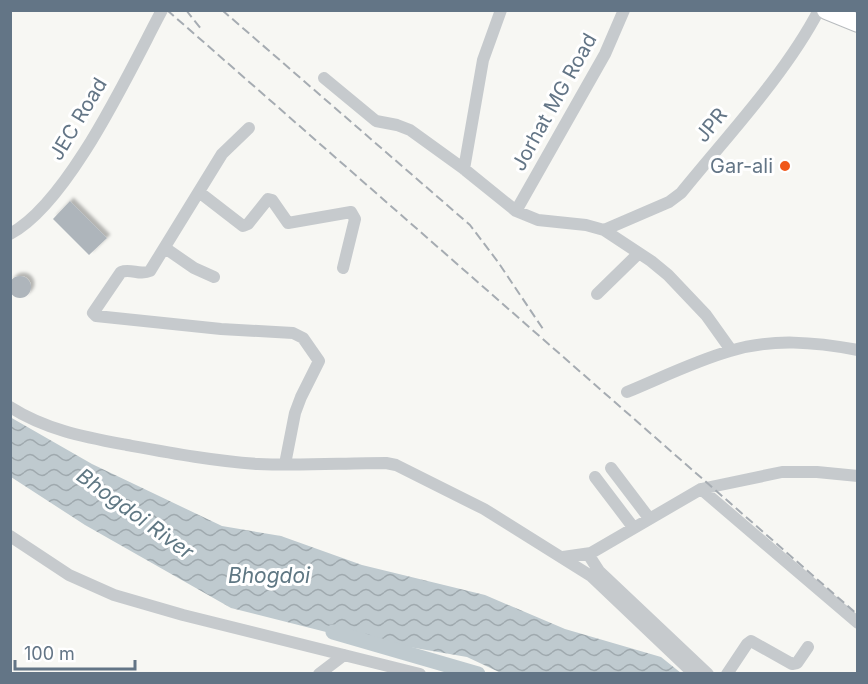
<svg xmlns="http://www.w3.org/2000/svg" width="868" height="684" font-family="Inter,sans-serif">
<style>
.water{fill:url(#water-waves)}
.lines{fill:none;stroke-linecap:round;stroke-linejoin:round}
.river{stroke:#bfcacf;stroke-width:15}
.building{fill:#aeb5bb;filter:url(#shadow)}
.highway-casing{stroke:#b8bcbf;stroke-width:20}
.minor{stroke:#c6cacd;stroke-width:12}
.highway{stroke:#fff;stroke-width:18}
.rail{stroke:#a6acb2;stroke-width:2;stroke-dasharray:9 4.5;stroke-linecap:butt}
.poi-dot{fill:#f0581a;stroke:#fff;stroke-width:2}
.labels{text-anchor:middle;stroke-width:6;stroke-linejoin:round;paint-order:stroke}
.street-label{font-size:20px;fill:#637586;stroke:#fff}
.poi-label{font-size:20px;fill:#637586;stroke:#fff;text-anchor:end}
.water-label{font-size:21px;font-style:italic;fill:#5f7783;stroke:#fff}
</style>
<defs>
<pattern id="water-waves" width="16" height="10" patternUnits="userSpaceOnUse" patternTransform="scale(1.5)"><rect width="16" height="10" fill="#bfcacf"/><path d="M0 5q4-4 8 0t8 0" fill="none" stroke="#9fa9ae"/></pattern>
<filter id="shadow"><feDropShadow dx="3.5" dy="-3.5" stdDeviation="1.5" flood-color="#0004"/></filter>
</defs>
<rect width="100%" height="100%" fill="#f7f7f3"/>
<!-- water -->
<path class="water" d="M10,417L92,464L222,526L281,536L362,565L485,595L565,629L661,657L681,673H501L467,657L334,634L231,608L85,525L11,477Z"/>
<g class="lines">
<!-- river -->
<path class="river" d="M333,632L478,674"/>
</g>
<!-- building -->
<path class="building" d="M70,201L107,238L89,255L53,219Z
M9 287a11 11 0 1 1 22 0a11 11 0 1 1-22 0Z"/>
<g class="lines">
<!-- highway casing -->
<g class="highway-casing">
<path id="highway" d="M826,10L858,23"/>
</g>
<!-- minor -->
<path class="minor" d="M324,78L376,121L397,125L410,130L464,169L516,211L538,220L586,225L604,230L651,261L668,275L706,315L731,350
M249,128L222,154L150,271C140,276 131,268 121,272L93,313L96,316L221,329L293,333L303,338L319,361L301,397L295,413L285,464
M464,169L483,60L501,10
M199,192L243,226L248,224L268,199L272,200L288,223L351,212L355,219L343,268
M516,211L605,54L624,10
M604,230L669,202L681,193C727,136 785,75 819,10
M10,234C69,203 130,70 162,10
M165,248L194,268L214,277
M597,294L639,253
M627,392C661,378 695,361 730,351C772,338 815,342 858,350
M10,407C46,430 85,437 127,445C171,453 214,461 258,464C301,466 344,463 386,463L396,465L484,509L591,576L694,674
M611,468L649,518
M595,477L633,527
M701,489L858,623
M10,536L69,575L114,595L183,615L420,674
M588,554L599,571L708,674
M563,557L591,553L701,489L782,472H817L858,476
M319,674L344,655
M727,674L747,644L751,641L792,664L797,663L808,647"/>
<!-- highway -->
<use href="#highway" class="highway"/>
<!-- rail -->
<path class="rail" d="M167,10L858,615
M186,10L202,30
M222,10L470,225L498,262L543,329"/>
</g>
<!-- markers -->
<circle class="poi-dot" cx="785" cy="166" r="6"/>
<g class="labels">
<!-- street labels -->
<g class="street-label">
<text transform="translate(554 102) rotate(-61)" y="7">Jorhat MG Road</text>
<text transform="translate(78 119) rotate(-59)" y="7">JEC Road</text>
<text transform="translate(711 125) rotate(-51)" y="7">JPR</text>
</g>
<!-- poi labels -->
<g class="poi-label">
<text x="773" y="173">Gar-ali</text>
</g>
<!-- water labels -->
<g class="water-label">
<text transform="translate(135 514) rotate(36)" y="7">Bhogdoi River</text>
<text x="269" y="583">Bhogdoi</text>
</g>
</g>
<!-- border -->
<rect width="868" height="684" fill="none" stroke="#637586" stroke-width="24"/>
<!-- scale -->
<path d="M15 660v9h120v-9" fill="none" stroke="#637586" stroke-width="3"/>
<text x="24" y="660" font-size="18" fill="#637586" stroke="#ffffff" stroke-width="4.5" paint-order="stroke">100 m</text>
</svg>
